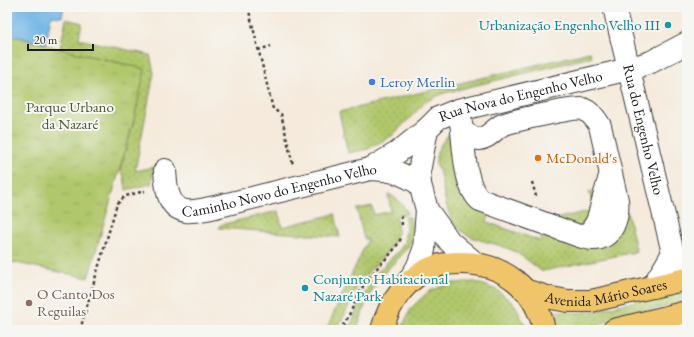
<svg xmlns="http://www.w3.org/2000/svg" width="694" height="337" viewBox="0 0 694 337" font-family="'EB Garamond',serif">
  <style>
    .grass { fill: url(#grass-dots); stroke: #667244 }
    .park { fill: url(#park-tufts); stroke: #667244 }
    .water { fill: #70b4e6; stroke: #466881 }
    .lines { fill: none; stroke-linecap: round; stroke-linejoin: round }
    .minor-casing { stroke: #3d3b39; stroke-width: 24 }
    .major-casing { stroke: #3d3b39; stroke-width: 24 }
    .path { stroke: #3d3b39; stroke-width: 2.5; stroke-dasharray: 3 3; stroke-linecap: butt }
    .minor { stroke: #fff; stroke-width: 22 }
    .major { stroke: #f0c469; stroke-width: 22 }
    .culture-dot { fill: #0f9aa8; stroke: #f6f6f2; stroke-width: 1.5 }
    .shop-dot { fill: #3f7fe0; stroke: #f6f6f2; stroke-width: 1.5 }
    .food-dot { fill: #e8710a; stroke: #f6f6f2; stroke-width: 1.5 }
    .education-dot { fill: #8d6e63; stroke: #f6f6f2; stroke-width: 1.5 }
    .labels { text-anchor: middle; stroke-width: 4; stroke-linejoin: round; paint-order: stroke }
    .culture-label { font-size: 15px; fill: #0d838f; stroke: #f6f6f2; text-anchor: end }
    .shop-label { font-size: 15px; fill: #366cbe; stroke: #f6f6f2; text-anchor: start }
    .street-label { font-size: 15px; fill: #1c1c1c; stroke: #f6f6f2 }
    .park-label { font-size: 15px; fill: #505838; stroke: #f6f6f2 }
    .food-label { font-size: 15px; fill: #c56008; stroke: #f6f6f2; text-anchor: start }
    .education-label { font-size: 15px; fill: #785e54; stroke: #f6f6f2; text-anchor: start }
  </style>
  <defs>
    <pattern id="grass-dots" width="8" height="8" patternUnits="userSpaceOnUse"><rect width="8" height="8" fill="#b1c76c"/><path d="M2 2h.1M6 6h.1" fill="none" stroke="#98aa5d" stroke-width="1.8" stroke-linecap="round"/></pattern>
    <pattern id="park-tufts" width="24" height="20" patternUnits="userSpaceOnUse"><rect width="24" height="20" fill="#b1c76c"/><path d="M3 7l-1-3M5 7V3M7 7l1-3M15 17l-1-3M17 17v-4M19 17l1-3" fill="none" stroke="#98aa5d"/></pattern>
  </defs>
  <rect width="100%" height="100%" fill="#f6f6f2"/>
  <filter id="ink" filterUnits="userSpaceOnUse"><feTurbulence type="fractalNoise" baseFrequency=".025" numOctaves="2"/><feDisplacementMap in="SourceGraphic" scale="8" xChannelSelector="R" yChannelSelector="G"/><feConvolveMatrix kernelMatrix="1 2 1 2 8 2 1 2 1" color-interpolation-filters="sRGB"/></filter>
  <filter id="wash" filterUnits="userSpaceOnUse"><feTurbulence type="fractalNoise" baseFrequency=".012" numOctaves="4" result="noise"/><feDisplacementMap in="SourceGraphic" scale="16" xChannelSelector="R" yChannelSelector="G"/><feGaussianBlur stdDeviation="0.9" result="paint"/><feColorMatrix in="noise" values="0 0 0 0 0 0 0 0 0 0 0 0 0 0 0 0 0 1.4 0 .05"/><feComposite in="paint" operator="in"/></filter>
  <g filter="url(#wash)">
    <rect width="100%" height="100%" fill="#f5eadb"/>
    <g class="grass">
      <polygon points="66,19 82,23 79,39 150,55 154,73 135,171 154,167 151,184 126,190 124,176 120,171 134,120 144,69 60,49"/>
      <polygon points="590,52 591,57 444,93 427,101 393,135 368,149 348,153 339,112"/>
      <path d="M449,134L454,156L458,160L452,166L459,196L466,189L491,210L487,222L540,241L544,231L582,245L627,211L636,250L635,252L543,271H541C531,263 522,255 511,250C491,240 464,242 452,220C445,207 443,185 439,170C431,159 440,143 449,134Z"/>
      <path d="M601,189C598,202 597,230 577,228C570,226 561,222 554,219L594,210L589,192Z"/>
      <path d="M389,194C398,199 403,205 408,213L396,217C397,225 399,231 396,238C389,256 367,269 357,287C350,300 343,330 326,330L368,239H364L357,209L372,206L374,215L391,211L388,195Z"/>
      <polygon points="278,211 282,227 335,214 340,237 219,228 220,225"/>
      <path d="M405,217H410C418,247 403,252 385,272C379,279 374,287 370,295C363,306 362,319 356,330H345L351,325L361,299L375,275L402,247L405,238L406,229Z"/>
      <polygon points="475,282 497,290 515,305 526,327 527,330 401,330 411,308 428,292 450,283"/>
      <polygon points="687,290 687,302 619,317 586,330 559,330 555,311 579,313 593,311"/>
    </g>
    <polygon class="park" points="7,34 60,49 145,69 134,120 88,278 7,261"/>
    <polygon class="water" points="7,7 64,7 62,17 51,16 46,44 7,34"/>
  </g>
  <g filter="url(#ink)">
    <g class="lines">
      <defs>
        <g id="minor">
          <path id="s1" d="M614,7L673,253L687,265"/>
          <path d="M458,110C459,117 462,124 462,131C464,150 465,187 480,200L579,236C583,237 588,239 592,239C613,240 619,216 617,200L600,126C596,119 591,112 583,109C575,107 511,121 502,125C494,129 489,138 479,139C472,139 467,134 462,131"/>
          <polyline points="370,169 397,153 427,129"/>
          <path id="s2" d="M165,170C166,186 167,208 186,211C194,212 204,209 211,208L370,169C392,170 400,172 420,184"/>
          <polyline points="583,237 591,231 597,222 610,176"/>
          <path id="s3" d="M475,263L450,242L427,210L420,184L419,172L427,129L438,118L458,110L629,69L651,62L687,43"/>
          <polyline points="406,285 417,268 424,250 427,210"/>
          <polyline points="652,287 663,270 673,253"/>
          <polyline points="687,330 687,327"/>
        </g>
        <g id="major">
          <path id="s4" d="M524,290L551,298L568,301H591L687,279"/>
          <path d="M382,330C389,302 408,275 437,266C445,263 453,263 461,263C503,263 536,288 544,330"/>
          <polyline points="614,330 687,312"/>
        </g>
      </defs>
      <use href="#minor" class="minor-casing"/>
      <use href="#major" class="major-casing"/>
      <g class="path">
        <polyline points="248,7 273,109 281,114 293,165"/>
        <polyline points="258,50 271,46"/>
        <polyline points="532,182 536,196"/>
        <polyline points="402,225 401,217 405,216"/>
        <polyline points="80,330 117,204 125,196 145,191"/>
        <path d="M339,330C351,316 355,299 365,283C376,266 394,255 402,236"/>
      </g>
      <use href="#minor" class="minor"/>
      <use href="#major" class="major"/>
    </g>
  </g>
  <g class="culture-dot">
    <circle cx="668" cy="25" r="4"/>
    <circle cx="305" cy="288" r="4"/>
  </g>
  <circle class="shop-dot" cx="372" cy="82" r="4"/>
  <circle class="food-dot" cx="538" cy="158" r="4"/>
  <circle class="education-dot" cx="29" cy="303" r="4"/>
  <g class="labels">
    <g class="culture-label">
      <text x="660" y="30">Urbanização Engenho Velho III</text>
      <text x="313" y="284" text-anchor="start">Conjunto Habitacional<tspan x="313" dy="17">Nazaré Park</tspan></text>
    </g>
    <g class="shop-label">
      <text x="380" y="87">Leroy Merlin</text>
    </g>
    <g class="street-label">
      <text dy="5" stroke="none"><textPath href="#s3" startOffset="256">Rua Nova do Engenho Velho</textPath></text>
      <text dy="5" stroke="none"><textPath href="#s1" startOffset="126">Rua do Engenho Velho</textPath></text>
      <text dy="5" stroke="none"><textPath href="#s2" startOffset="146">Caminho Novo do Engenho Velho</textPath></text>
      <text dy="5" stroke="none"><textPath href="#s4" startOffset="84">Avenida Mário Soares</textPath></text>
    </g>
    <g class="park-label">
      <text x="70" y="112">Parque Urbano<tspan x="70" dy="17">da Nazaré</tspan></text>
    </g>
    <g class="food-label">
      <text x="546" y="163">McDonald's</text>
    </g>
    <g class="education-label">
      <text x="37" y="299">O Canto Dos<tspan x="37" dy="17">Reguilas</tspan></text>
    </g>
  </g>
  <rect width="694" height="337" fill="none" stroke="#f6f6f2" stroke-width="24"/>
  <path d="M28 44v6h65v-6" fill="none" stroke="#1c1c1c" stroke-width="2"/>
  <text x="34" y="44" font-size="12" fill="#1c1c1c" stroke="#f6f6f2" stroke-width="3" paint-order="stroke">20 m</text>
</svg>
